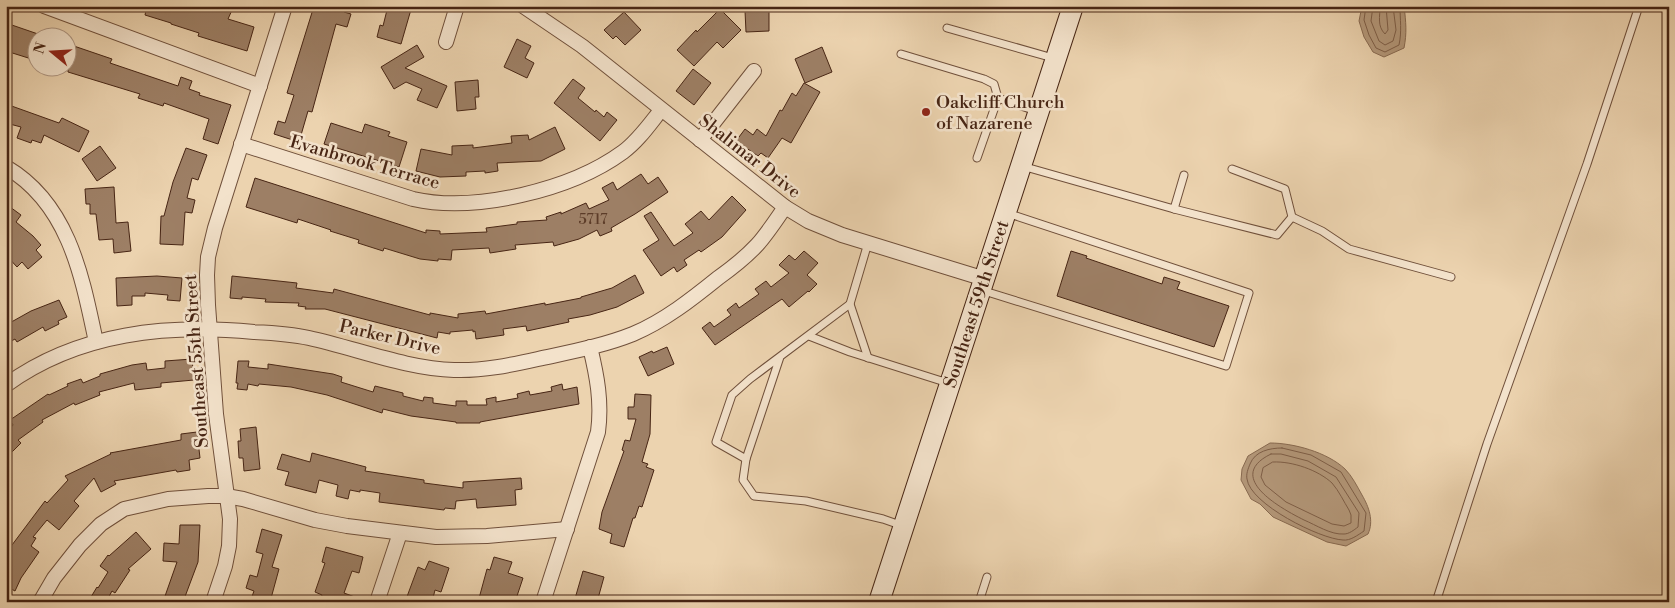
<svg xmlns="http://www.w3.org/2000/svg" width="1675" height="608" viewBox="0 0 1675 608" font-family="'Libre Bodoni',serif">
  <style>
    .water { fill: #b4987a; stroke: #886a51 }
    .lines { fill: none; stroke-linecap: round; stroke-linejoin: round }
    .shore { stroke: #7e5e47; stroke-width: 1 }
    .building { fill: #9d7f65; stroke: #472514 }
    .lane-casing { stroke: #70503b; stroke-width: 9 }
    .street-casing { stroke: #70503b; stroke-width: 16 }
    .secondary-casing { stroke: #472514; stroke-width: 22 }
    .lane { stroke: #f3e2cb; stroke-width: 7 }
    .street { stroke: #f3e2cb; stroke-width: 14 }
    .secondary { stroke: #f3e2cb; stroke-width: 20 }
    .poi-dot { fill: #8f2418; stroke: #f3e2cb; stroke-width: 2 }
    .labels { text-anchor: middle; stroke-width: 5; stroke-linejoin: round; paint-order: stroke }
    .number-label { font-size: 15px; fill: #5c3c28 }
    .poi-label { font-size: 18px; fill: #472514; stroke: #f3e2cb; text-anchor: start }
    .street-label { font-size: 18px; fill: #472514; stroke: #f3e2cb }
  </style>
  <rect width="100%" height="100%" fill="#ecd3af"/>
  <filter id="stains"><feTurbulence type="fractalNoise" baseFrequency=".004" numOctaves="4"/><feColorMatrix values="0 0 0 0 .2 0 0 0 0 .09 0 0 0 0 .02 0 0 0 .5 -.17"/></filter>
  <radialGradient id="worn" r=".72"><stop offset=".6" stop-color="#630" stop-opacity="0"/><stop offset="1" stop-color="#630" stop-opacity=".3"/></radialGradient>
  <g class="water">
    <path d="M1362,6H1404C1406,22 1407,33 1404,48L1384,57L1373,52L1364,37L1359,21Z"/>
    <path d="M1270,443C1293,443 1327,452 1345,469C1352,476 1357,486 1362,495C1369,507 1374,521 1368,534L1346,546L1327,542L1273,517L1260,504L1251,499L1241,480L1242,469L1248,456Z"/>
  </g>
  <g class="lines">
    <g class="shore">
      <path d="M1366,6L1364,20L1369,35L1376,48L1385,52L1399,45C1402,31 1400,20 1400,6"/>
      <polyline points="1373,6 1371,21 1379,41 1385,45 1393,41 1396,30 1393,6"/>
      <path d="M1380,6C1380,17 1377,26 1385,34L1388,30L1386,6"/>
      <path d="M1282,448L1311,455L1341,472L1366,513L1364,531C1358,535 1350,541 1343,540C1320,539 1250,504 1247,479C1246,474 1248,469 1250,464C1255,451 1270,448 1282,448Z"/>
      <path d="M1271,454H1281L1308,461L1336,477L1359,513L1358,527C1354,530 1349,534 1344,534C1331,535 1316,525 1304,520C1282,509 1223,477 1271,454Z"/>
      <path d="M1273,462C1292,461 1318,470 1332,483C1339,491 1344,502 1349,510L1351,515V523L1344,526L1332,524L1286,502L1265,485L1261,477L1263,468Z"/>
    </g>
  </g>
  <g class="building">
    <polygon points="147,6 221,6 232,10 228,19 254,27 247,51 198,36 199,33 171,24 171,23 145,15"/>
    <polygon points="314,6 345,6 344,12 351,14 347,27 336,24 312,112 308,111 299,142 274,134 278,121 285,123 294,95 287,93"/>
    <polygon points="388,6 412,6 401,44 377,37 380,25 383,26"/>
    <polygon points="720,9 741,30 723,48 717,42 694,66 677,50 696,30 697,32"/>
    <polygon points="745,11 769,11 769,31 746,32"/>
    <polygon points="624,12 641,30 625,45 616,36 613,39 604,30"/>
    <polygon points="6,23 38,34 38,61 6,51"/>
    <polygon points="517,39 531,46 525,58 534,63 527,78 504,67"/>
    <polygon points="68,44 112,59 110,63 178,86 181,77 192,81 189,89 200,93 199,95 231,105 218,144 203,139 209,119 164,103 163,106 138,98 140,94 68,72"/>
    <polygon points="417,45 424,57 405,68 447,86 437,108 417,100 422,89 406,82 394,89 381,67"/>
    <polygon points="822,47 832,72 805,83 795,59"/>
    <polygon points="693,69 711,83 694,105 676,91"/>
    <polygon points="573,79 585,88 578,98 595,112 596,110 604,117 607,112 617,120 600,141 554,103"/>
    <polygon points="478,80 479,97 475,97 476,109 457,111 455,82"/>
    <polygon points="804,83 820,92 791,143 782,138 768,158 761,153 758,156 736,141 745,129 753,135 757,129 766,136 780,110 782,111 792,93 796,96"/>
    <polygon points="6,104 59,123 62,118 89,131 79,152 44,135 41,143 32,140 31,143 17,138 21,127 6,123"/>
    <polygon points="331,123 362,133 365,124 390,132 388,136 407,142 399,167 324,144"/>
    <polygon points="555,127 565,149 541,161 497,163 498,171 485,173 485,171 466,172 466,176 440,177 416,171 421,149 452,155 452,146 473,145 473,148 512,143 511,136 528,135 529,140"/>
    <polygon points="100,146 116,168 97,181 82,159"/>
    <polygon points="186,148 207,155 198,180 192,178 187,198 195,200 192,213 185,212 183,245 160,244 161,216 164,216 173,182"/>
    <polygon points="641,174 648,184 658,177 668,192 635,214 611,228 612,231 600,236 597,230 579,239 554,246 553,242 515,245 516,249 490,253 489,248 452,250 451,260 438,259 438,261 420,259 384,248 383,251 358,243 359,240 330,231 331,230 298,219 297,223 246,207 255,178 426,233 426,230 440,231 440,234 487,232 486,228 517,224 517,222 547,220 546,217 561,212 561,214 586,203 589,209 609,200 602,188 613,182 617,190"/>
    <polygon points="114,187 116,223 128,222 131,251 114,253 113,239 99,240 96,214 90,214 90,204 86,204 85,189"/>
    <polygon points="732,196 746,210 722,237 701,252 699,250 684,260 687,265 677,272 674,267 661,276 643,250 659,240 644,216 651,212 674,246 693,233 685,224 701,211 709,220"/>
    <polygon points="6,204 21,215 16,222 33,236 41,245 36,250 42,257 28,269 22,262 17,267 6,255"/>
    <polygon points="804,251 818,263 807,275 817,284 809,292 808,291 789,307 782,299 715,345 702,328 710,322 714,327 731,315 727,310 736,303 739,308 759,294 755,289 766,281 771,287 789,273 779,265 789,255 795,260"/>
    <polygon points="1071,251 1087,256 1086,258 1162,284 1164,277 1180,282 1177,289 1229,306 1214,347 1057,296"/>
    <polygon points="635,275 644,293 617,307 590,315 568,319 569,322 527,331 526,326 503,329 504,335 476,339 475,331 473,332 473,330 450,332 450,334 438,332 437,338 325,309 305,309 306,307 298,306 299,303 265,302 266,299 242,297 242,299 230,298 232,276 297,283 296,288 333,293 334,289 430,315 430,313 458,318 458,314 485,311 486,314 545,303 545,305 581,298 581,297 612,288"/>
    <polygon points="157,276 182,278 180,301 167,300 168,295 145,293 145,296 132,296 132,305 117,306 116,278"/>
    <polygon points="59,300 67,317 58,321 59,324 45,331 43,327 17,342 15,339 6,344 6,325 31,311"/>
    <polygon points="667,347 674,364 648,376 639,357 652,351 653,353"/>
    <polygon points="192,359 194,380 161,383 161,387 135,390 134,383 99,392 100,395 75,405 74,403 42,420 43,422 18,440 21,443 6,458 6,430 8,431 13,425 10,420 48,394 49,395 68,386 67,384 81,379 83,383 100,376 100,374 132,365 146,363 147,370 165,368 165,361"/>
    <polygon points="238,361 249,361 248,367 268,369 268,364 333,374 342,377 341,382 373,392 375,386 403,393 403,396 423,401 424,397 433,398 433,403 456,406 456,401 467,401 467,405 487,405 486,399 496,397 496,402 518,398 517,394 529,391 530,395 552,391 551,387 562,384 563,390 577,387 579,404 480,422 480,423 456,423 456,422 411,416 383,409 382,413 327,395 291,387 259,384 258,386 248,384 247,390 237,389 238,383 236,383"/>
    <polygon points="635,394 651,395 650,434 642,462 648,464 646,467 654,470 642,507 639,506 635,518 633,518 624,547 610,543 612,534 599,529 602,512 624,451 622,450 625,440 630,441 636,419 628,419 628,407 634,407"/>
    <polygon points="256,427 260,469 244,471 243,458 239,458 238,441 241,441 240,429"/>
    <polygon points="197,432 200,458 189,460 190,470 177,472 176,470 114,481 116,484 101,492 94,478 74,501 79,506 59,530 47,520 33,537 36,538 31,546 39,552 21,578 15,591 6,586 6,553 45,501 47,503 68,480 65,476 111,454 110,453 181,440 181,434"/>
    <polygon points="312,453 366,467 365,471 424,480 424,483 463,488 463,482 521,478 522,489 515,490 516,505 477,508 476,499 456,501 455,509 445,508 444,510 379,502 380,493 360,490 360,492 350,490 348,499 336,496 338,485 319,480 316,493 285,485 289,472 277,469 282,454 310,462"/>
    <polygon points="180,525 200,525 198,562 183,602 172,602 164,599 177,562 163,561 164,543 179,544"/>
    <polygon points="262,529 282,535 272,567 279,569 270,602 250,602 254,591 246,588 250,575 257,577 263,554 256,552"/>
    <polygon points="136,532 151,549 128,569 130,570 115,593 112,591 106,602 88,602 97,587 98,588 108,572 100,566 108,555 109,556"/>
    <polygon points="326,547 363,557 359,573 352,571 344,593 363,600 363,602 320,602 322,595 315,592 325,563 322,562"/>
    <polygon points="494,557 512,562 508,573 523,578 515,602 478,602 487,569 490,570"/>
    <polygon points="429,561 449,568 441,592 435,590 432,602 405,602 418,567 425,570"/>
    <polygon points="583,571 604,577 597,602 574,602"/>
  </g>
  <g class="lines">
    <defs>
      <g id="lane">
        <polyline points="947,28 1053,58"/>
        <polyline points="901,54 984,79 994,84 998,98 1036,111"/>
        <polyline points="977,158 998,98"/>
        <polyline points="1022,166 1174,209 1184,175"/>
        <polyline points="1232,169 1285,189 1292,217"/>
        <polyline points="1174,209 1277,235 1292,217 1322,231 1349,249 1451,277"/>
        <polyline points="981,290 1226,366 1249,293 1007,213"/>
        <polyline points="850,304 868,358"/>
        <polyline points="809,336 850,352 948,383"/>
        <polyline points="780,357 746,459 716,442 732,395 750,379 850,304 868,243"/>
        <polyline points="746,459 743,480 754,496 806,501 883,519 903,526"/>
        <polyline points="979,602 987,577"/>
        <polyline points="1436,602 1487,444 1587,164 1639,6"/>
      </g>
      <g id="street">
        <polyline points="44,6 260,86"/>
        <polyline points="523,6 582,46 785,207 808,221 842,235 985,279"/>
        <polyline points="446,42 457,6"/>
        <polyline points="700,140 754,71"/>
        <path d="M241,144L413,199C475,213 571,190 623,152C638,141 649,125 661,110"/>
        <path d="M6,167C69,204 82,276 96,342"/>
        <path d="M6,385C79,332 168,324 254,332C273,333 291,334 309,338C355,348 408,369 454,370C483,371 511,365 538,359C570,352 603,346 633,334C664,321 692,299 718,278C732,268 745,258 757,245C767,234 776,220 785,207"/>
        <polyline points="40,602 54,578 80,545 101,524 124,509 168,499 208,496 226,496 243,499 315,520 347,526 436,537 487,536 567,529"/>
        <polyline points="213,602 225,566 229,546 230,519 216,414 208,305 207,275 208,257 215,228 285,6"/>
        <polyline points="377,602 400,533"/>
        <path d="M543,602L598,432C602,402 597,376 590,347"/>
      </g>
      <polyline id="secondary" points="879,602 1073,6"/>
    </defs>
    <use href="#lane" class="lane-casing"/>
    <use href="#street" class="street-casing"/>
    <use href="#secondary" class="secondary-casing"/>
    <use href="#lane" class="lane"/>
    <use href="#street" class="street"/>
    <use href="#secondary" class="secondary"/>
  </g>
  <circle class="poi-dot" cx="926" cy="112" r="5"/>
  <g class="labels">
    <g class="number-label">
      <text x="593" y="224">5717</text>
    </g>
    <g class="poi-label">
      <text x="936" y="108">Oakcliff Church<tspan x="936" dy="21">of Nazarene</tspan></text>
    </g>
    <g class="street-label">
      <text transform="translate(750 156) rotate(38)" y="6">Shalimar Drive</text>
      <text transform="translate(365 162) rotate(16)" y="6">Evanbrook Terrace</text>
      <text transform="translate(976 304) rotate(-72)" y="6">Southeast 59th Street</text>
      <text transform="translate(390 337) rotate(13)" y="6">Parker Drive</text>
      <text transform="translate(196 361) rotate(-94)" y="6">Southeast 55th Street</text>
    </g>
  </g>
  <rect width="1675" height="608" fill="none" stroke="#ecd3af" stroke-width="25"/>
  <rect x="8" y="8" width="1660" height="593" fill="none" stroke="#472514" stroke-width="2.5"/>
  <rect x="12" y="12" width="1650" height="583" fill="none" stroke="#472514"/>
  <g transform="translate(52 52) rotate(288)"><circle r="24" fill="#f3e2cb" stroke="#ae9682"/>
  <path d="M0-4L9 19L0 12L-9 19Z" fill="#8f2418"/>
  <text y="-8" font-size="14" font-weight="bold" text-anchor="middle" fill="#472514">N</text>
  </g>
  <rect width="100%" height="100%" filter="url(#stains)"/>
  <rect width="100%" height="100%" fill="url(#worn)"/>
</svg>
